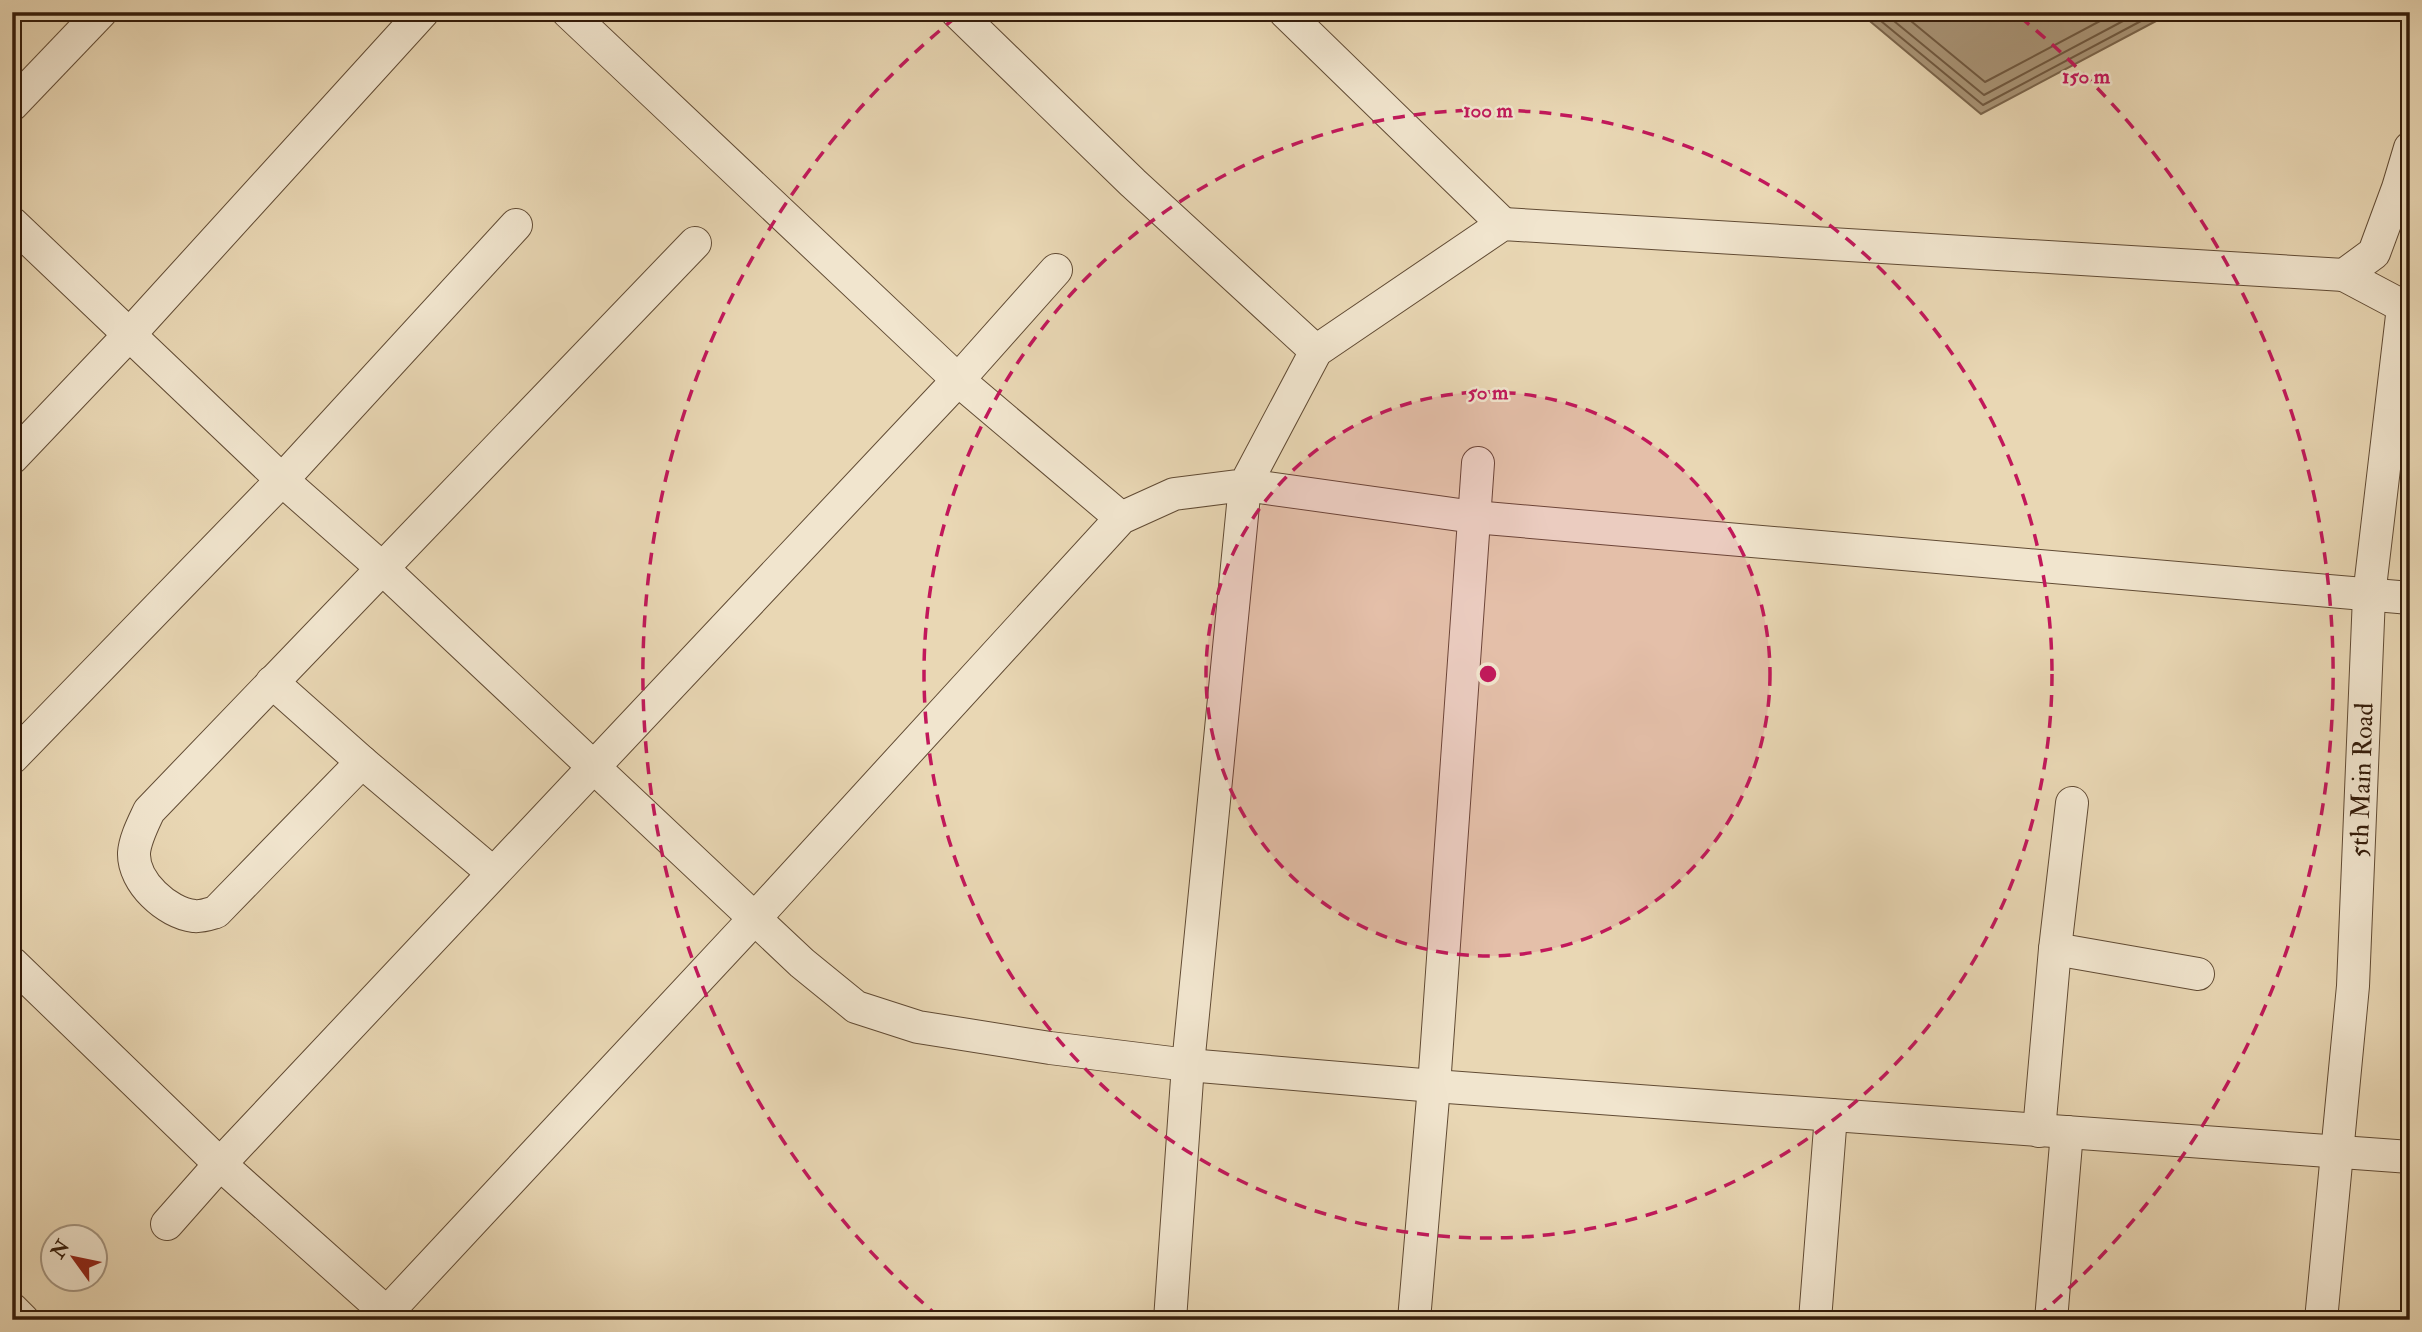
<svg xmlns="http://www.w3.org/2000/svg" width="2422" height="1332" viewBox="0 0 2422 1332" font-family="'IM FELL Double Pica',serif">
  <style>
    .water { fill: #ab977a; stroke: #7b664d; stroke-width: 2 }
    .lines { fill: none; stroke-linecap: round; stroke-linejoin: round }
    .shore { stroke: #705a42; stroke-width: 2 }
    .minor-casing { stroke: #614b34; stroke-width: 34 }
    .minor { stroke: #f1e5ce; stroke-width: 32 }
    .ring { fill: none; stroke: #c2185b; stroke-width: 3.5; stroke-dasharray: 12 9 }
    .labels { text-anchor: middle; stroke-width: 5; stroke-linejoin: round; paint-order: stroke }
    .street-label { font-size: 26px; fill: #341c0a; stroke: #f1e5ce }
    .centre { fill: #c2185b; stroke: #f1e5ce; stroke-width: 3.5 }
    .ring-label { font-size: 21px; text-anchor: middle; font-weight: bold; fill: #c2185b; stroke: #f1e5ce; stroke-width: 5; stroke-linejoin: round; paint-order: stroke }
  </style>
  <rect width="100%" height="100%" fill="#e9d7b4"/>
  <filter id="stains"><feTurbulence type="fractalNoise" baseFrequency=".00286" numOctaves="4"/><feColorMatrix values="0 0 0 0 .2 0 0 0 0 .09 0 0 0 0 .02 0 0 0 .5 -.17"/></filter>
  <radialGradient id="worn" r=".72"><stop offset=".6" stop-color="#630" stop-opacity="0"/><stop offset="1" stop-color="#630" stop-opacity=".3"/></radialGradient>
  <polygon class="water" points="1859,12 2173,12 1981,114"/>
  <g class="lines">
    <g class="shore">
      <polyline points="1870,12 1983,105 2158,12"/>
      <polyline points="1883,12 1984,95 2140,12"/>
      <polyline points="1900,12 1985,82 2117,12"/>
    </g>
    <defs>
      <g id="minor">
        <polyline points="568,12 958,380 1121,518"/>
        <polyline points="957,12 1133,183 1316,351"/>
        <polyline points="1285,12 1503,224"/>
        <polyline points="12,105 101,12"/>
        <polyline points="12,223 282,480 382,568 802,963 856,1007 918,1027 1050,1048 1188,1065 1434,1086 2410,1157"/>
        <polyline points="2344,275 2410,310"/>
        <polyline points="12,458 130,334 423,12"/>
        <polyline points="272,682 362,762"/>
        <polyline points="12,758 282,480 516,225"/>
        <path d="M493,873L362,762L216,912C209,914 201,917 194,916C167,913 133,882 134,853C135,839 143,824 149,811L695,243"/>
        <polyline points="2055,949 2198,974"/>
        <polyline points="12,963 220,1164 387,1313"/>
        <polyline points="2039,1131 2055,949 2072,803"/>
        <polyline points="167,1224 220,1164 958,380 1056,270"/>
        <polyline points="12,1309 23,1320"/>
        <polyline points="380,1320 755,918 1121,518 1174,494 1245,485 1316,351 1503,224 2344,275 2374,253 2398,188 2410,148"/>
        <polyline points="1170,1320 1188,1065 1245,485 1474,517 2410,598"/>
        <polyline points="1414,1320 1434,1086 1478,463"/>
        <polyline points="1815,1320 1831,1115"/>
        <polyline points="2051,1320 2067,1132"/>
        <polyline points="2321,1320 2353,986 2369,596 2403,307"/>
      </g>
    </defs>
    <use href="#minor" class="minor-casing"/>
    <use href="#minor" class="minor"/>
  </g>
  <circle cx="1488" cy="674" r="282" fill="#c2185b" fill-opacity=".12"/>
  <g class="ring">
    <circle cx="1488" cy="674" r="282"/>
    <circle cx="1488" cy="674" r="564"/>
    <path d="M939 1317A846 846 0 0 1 956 17M2020 17A846 846 0 0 1 2037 1317"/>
  </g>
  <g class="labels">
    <g class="street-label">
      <text transform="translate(2361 780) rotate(-88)" y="9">5th Main Road</text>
    </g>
  </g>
  <circle cx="1488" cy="674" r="10" class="centre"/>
  <g class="ring-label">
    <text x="2086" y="83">150 m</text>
    <text x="1488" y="117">100 m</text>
    <text x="1488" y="399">50 m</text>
  </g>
  <rect width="2422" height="1332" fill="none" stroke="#e9d7b4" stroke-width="42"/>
  <rect x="14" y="14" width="2394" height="1304" fill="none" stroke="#341c0a" stroke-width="3.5"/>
  <rect x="21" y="21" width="2380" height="1290" fill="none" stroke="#341c0a" stroke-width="2"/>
  <g transform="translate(74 1258) rotate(303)"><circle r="33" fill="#f1e5ce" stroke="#a59580" stroke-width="2"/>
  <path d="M0-5L12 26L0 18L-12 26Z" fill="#8f2418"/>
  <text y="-10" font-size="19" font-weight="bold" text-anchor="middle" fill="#341c0a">N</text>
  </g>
  <rect width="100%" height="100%" filter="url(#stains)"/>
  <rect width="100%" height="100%" fill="url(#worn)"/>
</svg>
